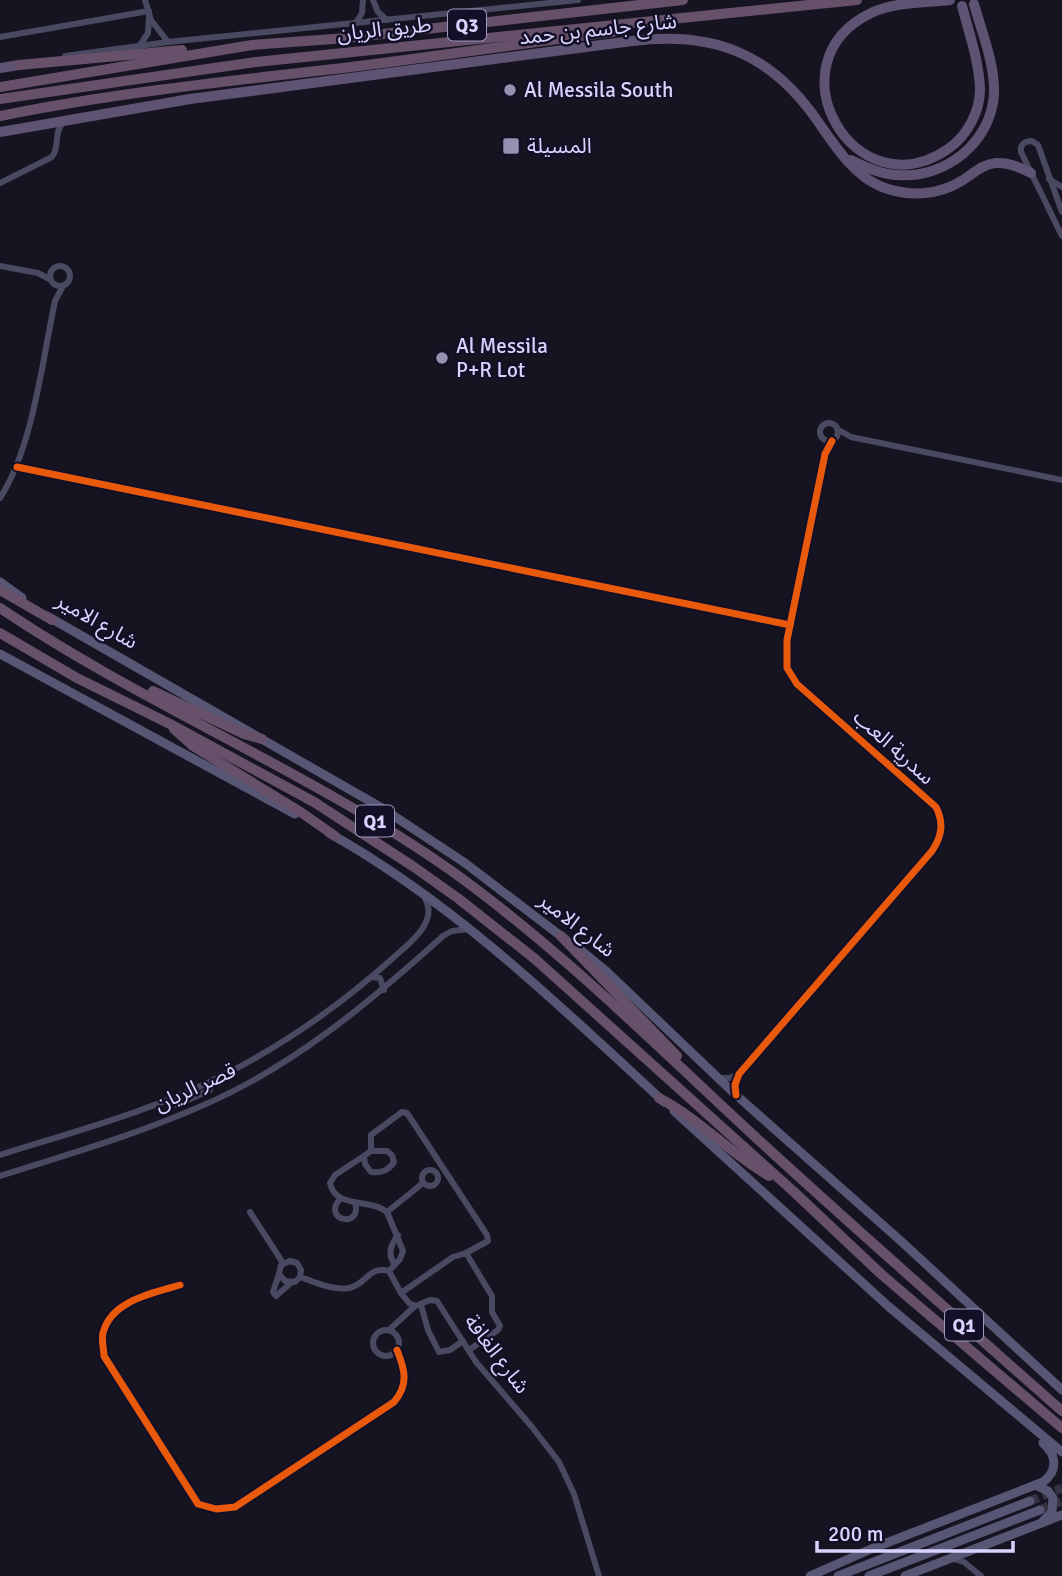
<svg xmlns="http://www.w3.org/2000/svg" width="1062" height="1576" viewBox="0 0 1062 1576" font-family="Signika,'Noto Sans Arabic',sans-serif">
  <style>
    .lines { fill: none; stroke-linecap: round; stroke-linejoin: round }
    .secondary-tunnel { stroke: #333142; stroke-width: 9; stroke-dasharray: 9 4.5; stroke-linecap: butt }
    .street { stroke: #4a4962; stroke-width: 6 }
    .secondary { stroke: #575674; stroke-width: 9 }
    .primary { stroke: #5e5373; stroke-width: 10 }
    .highway { stroke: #67516a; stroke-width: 10 }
    .cycleway-casing { stroke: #130f26; stroke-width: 11 }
    .cycleway { stroke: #e8590c; stroke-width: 7 }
    .poi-dot { fill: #9591b1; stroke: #130f26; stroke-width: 2.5 }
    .labels { text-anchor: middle; stroke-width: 5; stroke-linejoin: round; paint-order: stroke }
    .shield { fill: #130f26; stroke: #9e99be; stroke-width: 2 }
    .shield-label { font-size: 19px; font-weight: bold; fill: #d9d4ff }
    .street-label { font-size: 21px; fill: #d9d4ff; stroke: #130f26 }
    .poi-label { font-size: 21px; fill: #d9d4ff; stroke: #130f26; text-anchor: start }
  </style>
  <rect width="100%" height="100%" fill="#161421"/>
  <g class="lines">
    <g class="secondary-tunnel">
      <polyline points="1030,1501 1062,1488"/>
      <polyline points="1040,1510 1062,1501"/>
    </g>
    <g class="street">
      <polyline points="145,0 151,20 168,42"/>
      <polyline points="373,0 378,12 387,20"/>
      <polyline points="355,24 362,13 363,0"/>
      <polyline points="0,37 149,11"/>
      <polyline points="140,45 148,33 149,17"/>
      <polyline points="65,56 168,42 578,0"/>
      <polyline points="1049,179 1062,187"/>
      <path d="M0,183L52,157C61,145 52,132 65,121"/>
      <path d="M1062,212L1038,145L1032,141C1024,141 1020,145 1021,152L1062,236"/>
      <circle cx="60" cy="276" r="10"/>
      <polyline points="0,266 38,273 51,280"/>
      <circle cx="829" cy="432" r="9"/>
      <polyline points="837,429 851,437 1062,480"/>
      <polyline points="17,467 790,625"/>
      <path d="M0,498C33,447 42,362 55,301L63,286"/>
      <polyline points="372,977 380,978 384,990"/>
      <polyline points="719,1078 729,1078 739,1074"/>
      <path d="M736,1095L735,1085L739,1074L932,851C942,836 944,823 936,807L797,684L787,668V640L825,454L832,441"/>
      <polyline points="177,1105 210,1090 215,1079"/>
      <path d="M371,1151H387L392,1155L394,1162C388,1171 381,1173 371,1172L365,1164L364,1156L371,1151V1135L402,1112L407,1113L487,1235L488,1241L466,1253"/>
      <path d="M0,1155C76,1131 155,1110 226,1074C286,1043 343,1003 393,958C408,944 439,923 425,898"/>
      <path d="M364,1156L335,1175L330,1183C335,1209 370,1198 387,1212L403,1251L400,1259L389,1271"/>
      <circle cx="430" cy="1178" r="8"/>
      <path d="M0,1176C69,1154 139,1134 206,1104C295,1065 371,1001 443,936L452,931L469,929"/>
      <path d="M340,1199C321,1220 363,1230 355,1202"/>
      <polyline points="250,1212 283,1263"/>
      <polyline points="387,1212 423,1183"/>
      <path d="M395,1264C387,1255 391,1244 398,1235"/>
      <polyline points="279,1274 273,1292 276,1296 292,1282"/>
      <path d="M300,1277L301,1270L297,1263L290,1261L281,1265L279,1274L285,1281L295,1282L300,1277C314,1282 334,1291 349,1288C366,1285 369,1265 389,1271L401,1293L409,1303L415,1306L430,1300L437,1301L476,1362L532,1427L559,1462L574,1494L599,1576"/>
      <path d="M180,1285C152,1293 111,1301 103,1333C101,1340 104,1349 104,1356L198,1504L216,1509L235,1507L394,1402C409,1384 405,1370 397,1350"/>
      <polyline points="401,1293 453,1257 466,1253 492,1296 492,1312 500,1326 498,1330 469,1350"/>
      <polyline points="421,1305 428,1330 439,1352 450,1350 463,1341"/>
      <polyline points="389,1330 415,1306"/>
      <circle cx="386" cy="1343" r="13"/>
      <polyline points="954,1559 964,1562 981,1576"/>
    </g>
    <g class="secondary">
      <polyline points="0,582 22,598"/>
      <polyline points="47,616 382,808 465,863 566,940"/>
      <polyline points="0,654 295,814"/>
      <path d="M329,833C454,903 559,1005 664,1102"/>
      <polyline points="578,948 606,971 736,1095 902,1242 1062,1390"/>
      <polyline points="674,1111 888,1306 1062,1452"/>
      <polyline points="1035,1485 1048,1491 1053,1498 1052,1512 1043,1521"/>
      <path d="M810,1576L871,1549L1043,1482C1058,1471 1057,1455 1043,1443"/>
      <polyline points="838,1576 1030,1501"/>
      <polyline points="869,1576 1040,1510"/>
      <polyline points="905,1576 1062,1515"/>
    </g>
    <g class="primary">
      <path d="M950,0C925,3 894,2 871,13C768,63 855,213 948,149C967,136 980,112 980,89C979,61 969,33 962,6"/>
      <polyline points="0,68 19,65"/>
      <path d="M0,132L190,99L632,41C714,31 771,53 819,123C835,146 854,176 882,187C909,197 938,196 963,180C974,173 983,164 996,163C1009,162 1020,168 1031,173"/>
      <path d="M851,160C865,167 880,174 897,175C945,179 991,143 994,94C995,64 982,33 974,4"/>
    </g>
    <g class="highway">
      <polyline points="19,65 182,50"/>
      <polyline points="0,87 252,45 347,38 683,0"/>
      <polyline points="0,99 256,62 857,0"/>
      <path d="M0,116C113,93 229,81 343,68C433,57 523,43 613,32"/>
      <polyline points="0,590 52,620"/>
      <path d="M0,608C145,706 310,771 453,872C560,949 655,1044 751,1133C853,1227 958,1319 1062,1411"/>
      <polyline points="0,633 77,678 170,724 314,802 414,867 459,899 535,959 793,1191 881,1274 1062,1428"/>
      <polyline points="153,691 244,734 262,739"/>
      <polyline points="174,729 193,746 302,813 335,836"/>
      <polyline points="561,936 677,1056"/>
      <path d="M659,1098C699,1119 730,1153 769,1176"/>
    </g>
    <defs>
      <g id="cycleway">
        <polyline points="17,467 790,625"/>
        <path d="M736,1095L735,1085L739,1074L932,851C942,836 944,823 936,807L797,684L787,668V640L825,454L832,441"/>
        <path d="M180,1285C152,1293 111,1301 103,1333C101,1340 104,1349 104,1356L198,1504L216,1509L235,1507L394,1402C409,1384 405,1370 397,1350"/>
      </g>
    </defs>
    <use href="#cycleway" class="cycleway-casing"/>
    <use href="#cycleway" class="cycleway"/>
  </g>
  <g class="poi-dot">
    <circle cx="510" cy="90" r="7"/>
    <rect x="502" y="137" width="18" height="18" rx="3.5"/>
    <circle cx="442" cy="358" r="7"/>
  </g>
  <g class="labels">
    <g class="shield">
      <rect x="448" y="9.5" width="38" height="31" rx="5"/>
      <rect x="356" y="805.5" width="38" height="31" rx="5"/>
      <rect x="945" y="1309.5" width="38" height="31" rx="5"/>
    </g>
    <g class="shield-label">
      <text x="467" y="32">Q3</text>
      <text x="375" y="828">Q1</text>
      <text x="964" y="1332">Q1</text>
    </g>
    <g class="street-label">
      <text transform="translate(384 29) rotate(-6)" y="7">طريق الريان</text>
      <text transform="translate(598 29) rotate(-6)" y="7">شارع جاسم بن حمد</text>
      <text transform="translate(97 621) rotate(30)" y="7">شارع الامير</text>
      <text transform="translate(894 747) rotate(42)" y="7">سدرية العب</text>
      <text transform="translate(577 925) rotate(38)" y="7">شارع الامير</text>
      <text transform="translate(195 1087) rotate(-25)" y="7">قصر الريان</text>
      <text transform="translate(497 1354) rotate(53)" y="7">شارع الغافة</text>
    </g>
    <g class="poi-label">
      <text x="524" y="97">Al Messila South</text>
      <text x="527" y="153">المسيلة</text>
      <text x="456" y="353">Al Messila<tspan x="456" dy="24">P+R Lot</tspan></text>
    </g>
  </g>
  <path d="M817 1541v10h196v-10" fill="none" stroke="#d9d4ff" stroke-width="3.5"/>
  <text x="828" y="1541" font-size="21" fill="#d9d4ff" stroke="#130f26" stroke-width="5" paint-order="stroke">200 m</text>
</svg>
